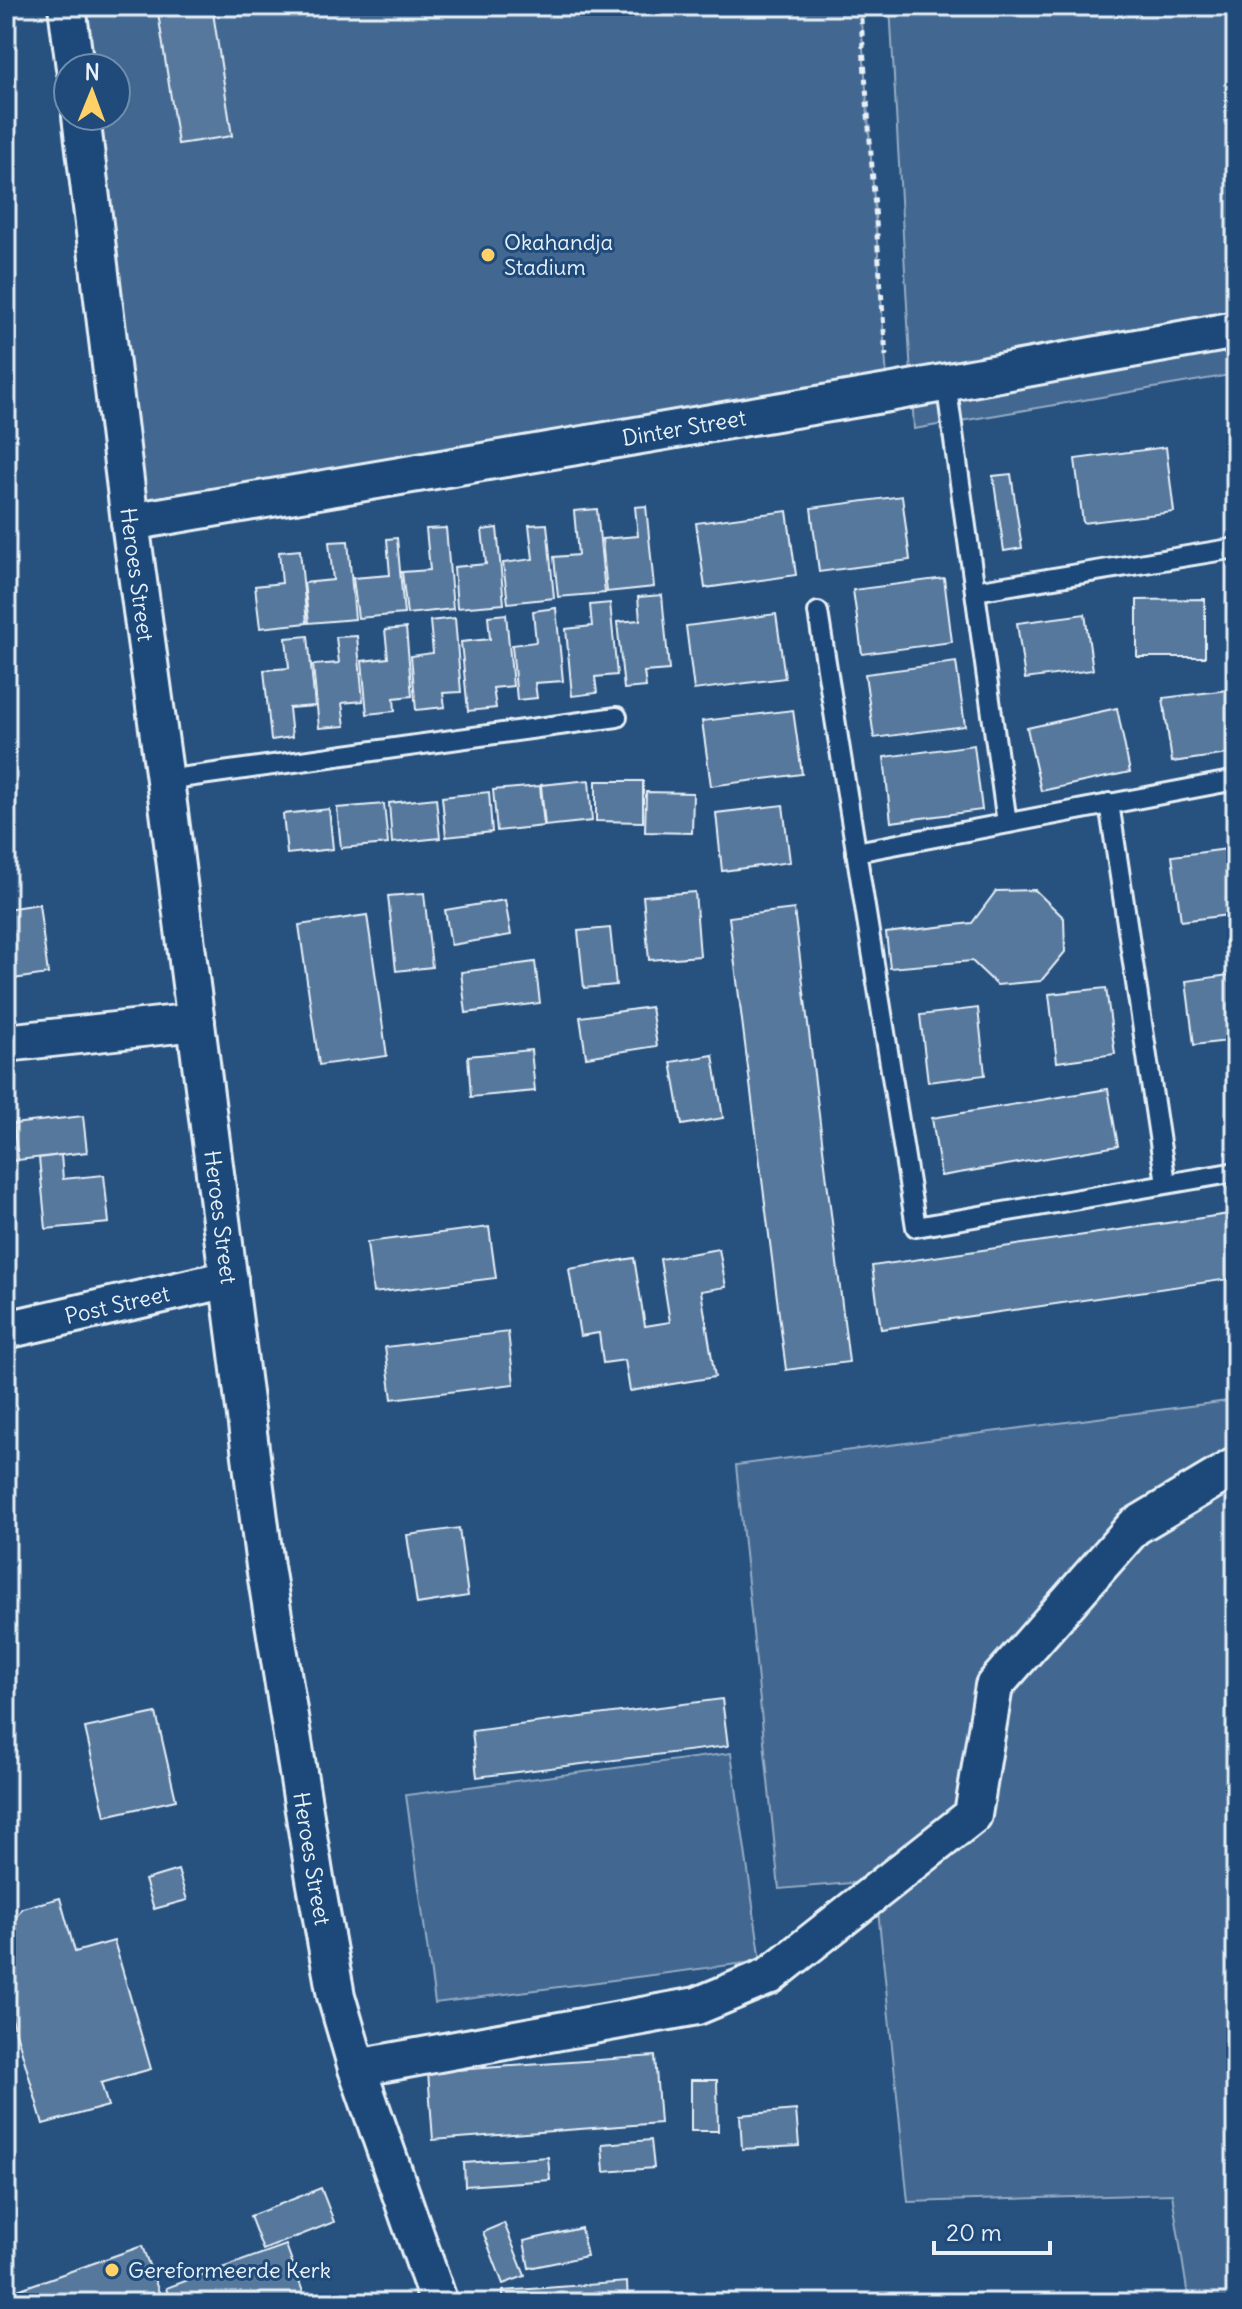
<svg xmlns="http://www.w3.org/2000/svg" width="1242" height="2309" viewBox="0 0 1242 2309" font-family="Delius,sans-serif">
  <style>
    .green { fill: #436891; stroke: #96acc4; stroke-width: 2 }
    .building { fill: #57789d; stroke: #e8f1f8; stroke-width: 2 }
    .lines { fill: none; stroke-linecap: round; stroke-linejoin: round }
    .service-casing { stroke: #e8f1f8; stroke-width: 24 }
    .minor-casing { stroke: #e8f1f8; stroke-width: 42 }
    .path { stroke: #e8f1f8; stroke-width: 5; stroke-dasharray: 6 6; stroke-linecap: butt }
    .service { stroke: #1f4a7a; stroke-width: 18 }
    .minor { stroke: #1f4a7a; stroke-width: 36 }
    .poi-dot { fill: #ffd166; stroke: #1f4a7a; stroke-width: 3 }
    .labels { text-anchor: middle; stroke-width: 6; stroke-linejoin: round; paint-order: stroke }
    .poi-label { font-size: 22px; fill: #e8f1f8; stroke: #1f4a7a; text-anchor: start }
    .street-label { font-size: 22px; fill: #e8f1f8; stroke: #1f4a7a }
  </style>
  <rect width="100%" height="100%" fill="#27517f"/>
  <filter id="ink" filterUnits="userSpaceOnUse"><feTurbulence type="fractalNoise" baseFrequency=".0125" numOctaves="2"/><feDisplacementMap in="SourceGraphic" scale="16" xChannelSelector="R" yChannelSelector="G"/><feConvolveMatrix kernelMatrix="1 2 1 2 8 2 1 2 1" color-interpolation-filters="sRGB"/></filter>
  <g filter="url(#ink)">
    <g class="green">
      <polygon points="67,6 860,6 888,393 130,522 81,116 116,116 116,68 75,68"/>
      <polygon points="890,6 1236,6 1236,374 914,429"/>
      <polygon points="1236,1400 1236,2303 1189,2303 1172,2194 908,2202 875,1881 779,1889 736,1465"/>
      <polygon points="731,1753 761,1961 435,2003 406,1795"/>
    </g>
    <g class="building">
      <polygon points="157,6 212,6 232,136 178,144"/>
      <polygon points="1166,447 1174,512 1083,523 1075,459"/>
      <polygon points="1011,474 1022,548 1004,551 993,476"/>
      <polygon points="902,496 910,560 819,572 811,508"/>
      <polygon points="646,506 654,587 607,592 602,539 638,536 635,507"/>
      <polygon points="597,509 605,593 558,597 554,557 578,555 574,511"/>
      <polygon points="787,511 796,575 705,588 696,523"/>
      <polygon points="547,524 554,598 508,603 503,563 533,559 529,525"/>
      <polygon points="446,528 453,609 407,614 402,572 430,570 426,529"/>
      <polygon points="497,528 504,604 457,608 454,567 486,564 482,530"/>
      <polygon points="397,538 404,614 358,618 353,578 390,575 387,539"/>
      <polygon points="348,541 355,619 309,623 304,583 333,580 329,542"/>
      <polygon points="300,550 307,623 260,628 255,586 282,583 279,552"/>
      <polygon points="944,578 952,642 862,654 853,590"/>
      <polygon points="662,595 669,670 644,672 646,687 624,689 617,622 640,620 638,597"/>
      <polygon points="1205,599 1205,657 1137,657 1137,600"/>
      <polygon points="610,603 617,675 595,677 597,693 572,696 566,629 592,626 590,605"/>
      <polygon points="556,608 563,681 535,683 537,698 517,700 512,645 536,642 533,611"/>
      <polygon points="506,614 513,686 493,688 496,708 468,711 461,642 490,639 488,616"/>
      <polygon points="776,614 785,678 694,690 686,626"/>
      <polygon points="1085,614 1093,670 1025,679 1017,623"/>
      <polygon points="455,618 461,692 443,693 445,707 416,710 411,656 433,653 430,621"/>
      <polygon points="406,628 412,696 394,698 395,711 367,714 362,661 388,658 385,630"/>
      <polygon points="308,636 315,706 289,708 292,737 271,740 264,670 289,668 286,638"/>
      <polygon points="357,636 363,701 342,703 345,726 319,728 313,665 339,663 336,637"/>
      <polygon points="956,662 965,726 874,738 865,674"/>
      <polygon points="1236,689 1236,753 1172,762 1163,698"/>
      <polygon points="1117,708 1130,772 1041,791 1027,728"/>
      <polygon points="793,710 802,774 711,786 702,721"/>
      <polygon points="974,745 982,810 891,822 884,757"/>
      <polygon points="589,780 592,821 545,826 541,785"/>
      <polygon points="596,781 643,781 643,822 596,821"/>
      <polygon points="540,786 544,826 497,831 493,790"/>
      <polygon points="489,792 492,832 446,837 442,797"/>
      <polygon points="646,792 693,793 692,833 645,832"/>
      <polygon points="436,798 440,838 392,843 389,803"/>
      <polygon points="384,804 388,844 341,848 337,808"/>
      <polygon points="783,805 790,862 722,871 716,813"/>
      <polygon points="329,809 333,849 287,854 283,814"/>
      <polygon points="1236,848 1236,914 1181,921 1172,856"/>
      <polygon points="1035,890 1064,918 1065,952 1041,981 997,985 972,961 890,968 886,933 972,923 996,891"/>
      <polygon points="695,892 700,956 649,960 643,896"/>
      <polygon points="424,893 432,967 396,971 388,896"/>
      <polygon points="505,900 511,935 451,945 445,910"/>
      <polygon points="39,904 48,974 6,980 6,909"/>
      <polygon points="794,909 849,1362 786,1370 729,917"/>
      <polygon points="367,915 387,1056 319,1065 299,925"/>
      <polygon points="610,928 616,985 584,988 578,931"/>
      <polygon points="535,962 540,1003 466,1013 461,972"/>
      <polygon points="1236,974 1236,1040 1194,1045 1186,981"/>
      <polygon points="1106,988 1115,1054 1057,1062 1049,994"/>
      <polygon points="651,1007 657,1046 586,1057 580,1017"/>
      <polygon points="978,1008 985,1075 928,1082 920,1015"/>
      <polygon points="531,1050 535,1091 471,1097 468,1056"/>
      <polygon points="713,1055 723,1118 682,1125 671,1062"/>
      <polygon points="1108,1089 1118,1146 941,1176 932,1118"/>
      <polygon points="83,1116 87,1152 18,1160 13,1124"/>
      <polygon points="13,1124 18,1160 6,1162 6,1125"/>
      <polygon points="61,1155 63,1179 104,1175 109,1223 46,1229 39,1158"/>
      <polygon points="1236,1213 1236,1278 881,1329 872,1266"/>
      <polygon points="489,1227 496,1278 373,1293 367,1242"/>
      <polygon points="719,1249 726,1287 701,1291 715,1377 630,1391 625,1360 603,1363 599,1333 580,1336 569,1269 634,1258 645,1326 670,1322 660,1259"/>
      <polygon points="508,1332 514,1384 392,1399 385,1347"/>
      <polygon points="459,1528 468,1596 417,1604 407,1535"/>
      <polygon points="722,1699 728,1746 477,1777 472,1731"/>
      <polygon points="156,1713 176,1800 105,1816 85,1728"/>
      <polygon points="178,1870 187,1900 154,1909 145,1880"/>
      <polygon points="60,1898 75,1952 114,1941 151,2069 101,2083 108,2106 43,2124 6,1998 6,1932 22,1908"/>
      <polygon points="655,2056 660,2123 433,2140 428,2072"/>
      <polygon points="691,2080 717,2080 718,2131 691,2131"/>
      <polygon points="796,2110 799,2146 742,2149 740,2115"/>
      <polygon points="651,2140 654,2168 604,2172 602,2144"/>
      <polygon points="548,2157 550,2180 465,2186 464,2163"/>
      <polygon points="321,2188 334,2222 263,2250 250,2216"/>
      <polygon points="504,2223 525,2276 503,2284 483,2232"/>
      <polygon points="581,2228 587,2256 529,2268 524,2241"/>
      <polygon points="286,2245 307,2303 171,2303 166,2288"/>
      <polygon points="142,2246 163,2303 6,2303 6,2294"/>
      <polygon points="627,2282 628,2303 503,2303 503,2291"/>
    </g>
    <g class="lines">
      <defs>
        <g id="service">
          <polyline points="946,382 1007,823"/>
          <polyline points="975,591 1236,548"/>
          <polyline points="818,612 916,1227 1236,1172"/>
          <polyline points="165,780 617,717"/>
          <polyline points="1109,803 1166,1183"/>
          <polyline points="856,852 1236,780"/>
        </g>
        <g id="minor">
          <polyline points="67,6 75,68"/>
          <path id="s1" d="M81,116L130,522L165,780L265,1566L315,1879L336,1996L357,2068L439,2303"/>
          <path id="s2" d="M130,522L888,393L1236,330"/>
          <polyline points="6,1043 196,1022"/>
          <path id="s3" d="M6,1330L229,1279"/>
          <polyline points="357,2068 697,2006 769,1976 973,1815 994,1686 1134,1527 1236,1466"/>
        </g>
      </defs>
      <use href="#service" class="service-casing"/>
      <use href="#minor" class="minor-casing"/>
      <polyline class="path" points="860,6 886,356"/>
      <use href="#service" class="service"/>
      <use href="#minor" class="minor"/>
    </g>
  </g>
  <g class="poi-dot">
    <circle cx="488" cy="255" r="8"/>
    <circle cx="112" cy="2270" r="8"/>
  </g>
  <g class="labels">
    <g class="poi-label">
      <text x="504" y="250">Okahandja<tspan x="504" dy="25">Stadium</tspan></text>
      <text x="128" y="2278">Gereformeerde Kerk</text>
    </g>
    <g class="street-label">
      <text dy="8" stroke="none"><textPath href="#s2" startOffset="562">Dinter Street</textPath></text>
      <text dy="8" stroke="none"><textPath href="#s1" startOffset="462">Heroes Street</textPath></text>
      <text dy="8" stroke="none"><textPath href="#s1" startOffset="1110">Heroes Street</textPath></text>
      <text dy="8" stroke="none"><textPath href="#s3" startOffset="114">Post Street</textPath></text>
      <text dy="8" stroke="none"><textPath href="#s1" startOffset="1758">Heroes Street</textPath></text>
    </g>
  </g>
  <rect width="1242" height="2309" fill="none" stroke="#1f4a7a" stroke-width="32"/>
  <rect x="16" y="16" width="1210" height="2277" fill="none" stroke="#e8f1f8" stroke-width="3" filter="url(#ink)"/>
  <g transform="translate(92 92) rotate(1)"><circle r="38" fill="#1f4a7a" stroke="#6f8dac" stroke-width="2"/>
  <path d="M0-6L14 30L0 20L-14 30Z" fill="#ffd166"/>
  <text y="-12" font-size="22" font-weight="bold" text-anchor="middle" fill="#e8f1f8">N</text>
  </g>
  <path d="M934 2241v12h116v-12" fill="none" stroke="#e8f1f8" stroke-width="4"/>
  <text x="946" y="2241" font-size="24" fill="#e8f1f8" stroke="#1f4a7a" stroke-width="6" paint-order="stroke">20 m</text>
</svg>
